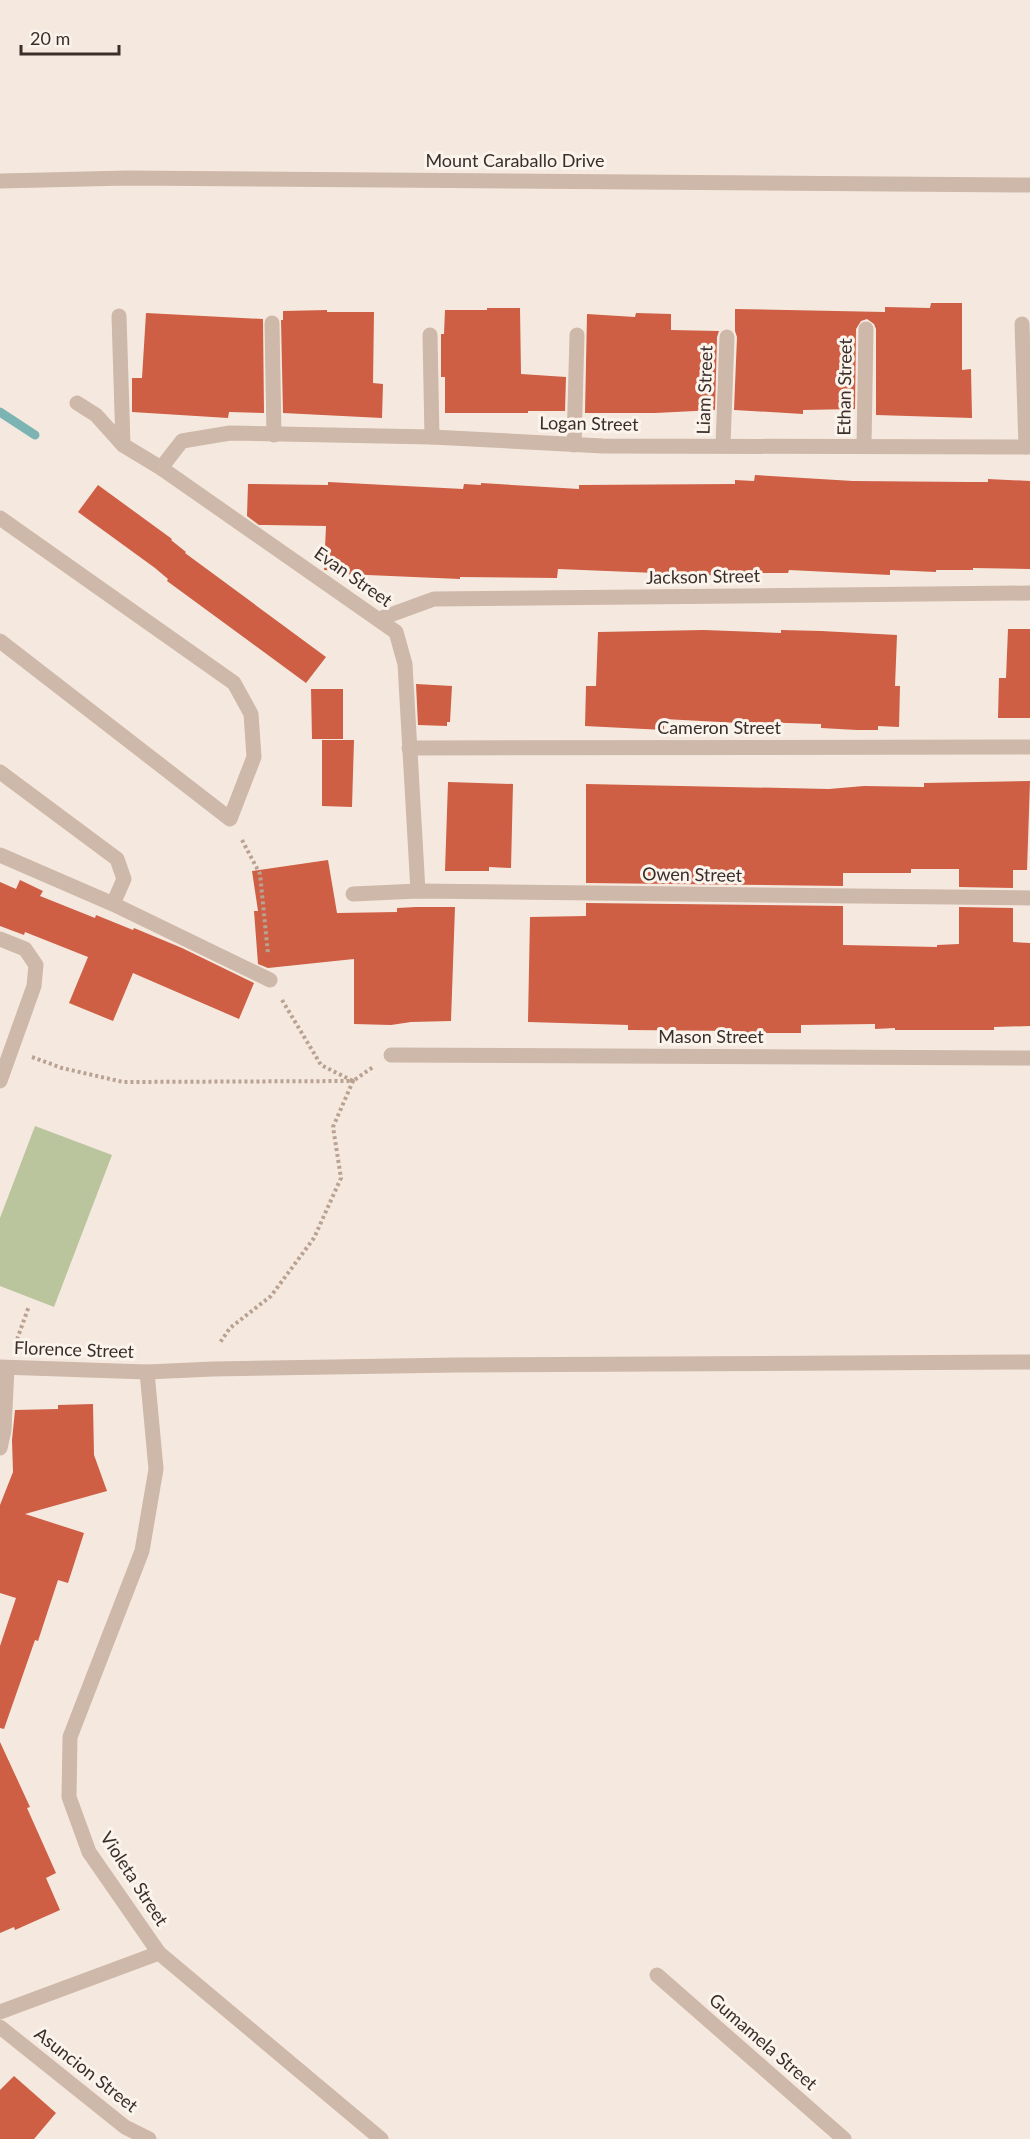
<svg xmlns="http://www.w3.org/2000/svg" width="1030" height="2139" viewBox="0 0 1030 2139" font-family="Lato,sans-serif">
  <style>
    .green { fill: #bac59d }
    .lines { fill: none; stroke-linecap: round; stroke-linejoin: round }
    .stream { stroke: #7cb4b3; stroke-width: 9 }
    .building { fill: #ce5e44 }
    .path { stroke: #baa293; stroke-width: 4; stroke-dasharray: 3 3; stroke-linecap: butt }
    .minor { stroke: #ceb8a9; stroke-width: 15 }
    .labels { text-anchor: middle; stroke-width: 6; stroke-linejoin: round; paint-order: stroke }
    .street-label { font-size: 18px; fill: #3b2e2a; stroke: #fbf4ec }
  </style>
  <rect width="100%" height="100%" fill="#f5e9df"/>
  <polygon class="green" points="35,1126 112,1155 54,1307 0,1286 0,1218"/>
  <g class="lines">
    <polyline class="stream" points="0,412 35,435"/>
  </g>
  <g class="building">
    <polygon points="931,303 962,303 962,370 971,369 972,418 876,415 876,329 874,324 867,319 861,321 856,329 855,409 803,410 803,414 734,410 737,337 735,331 735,309 885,312 885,307 930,308"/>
    <polygon points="487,308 520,308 521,374 566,377 565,411 528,411 528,413 445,413 445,377 441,377 441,334 444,334 445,310 487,310"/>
    <polygon points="327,310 327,312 374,312 373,383 383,384 382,418 283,413 281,320 283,320 283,311"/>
    <polygon points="146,313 263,319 264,413 229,412 228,418 132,412 132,378 142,378"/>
    <polygon points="636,313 671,314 671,330 719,331 717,337 715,410 655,413 585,413 587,314 635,317"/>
    <polygon points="755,475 853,481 968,482 988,482 988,479 1030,481 1030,569 973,568 973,570 936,570 936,572 890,570 890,575 789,570 788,573 730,573 730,576 558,569 557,578 460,577 460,579 344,574 344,571 324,570 326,526 265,525 259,525 247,516 248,484 328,485 328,482 463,489 464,484 481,485 481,483 579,489 579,485 735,484 735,480 754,481"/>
    <polygon points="98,485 172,539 171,540 186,552 185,553 326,657 306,683 167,581 168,579 155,568 78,512"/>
    <polygon points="1008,629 1030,629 1030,718 998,718 999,678 1006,678"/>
    <polygon points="704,630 781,633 781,630 821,631 897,635 895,686 900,686 899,727 878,726 878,730 857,730 821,728 821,724 757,722 757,724 664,719 664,730 585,726 586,686 596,686 598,632"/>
    <polygon points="416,684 452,686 450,722 447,722 447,726 418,725"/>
    <polygon points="311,689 343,689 343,739 312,739"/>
    <polygon points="322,740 354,740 352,807 322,806"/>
    <polygon points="1030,781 1027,870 1013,870 1013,888 959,887 959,869 911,869 911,873 843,873 843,886 586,883 586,784 829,789 864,786 924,787 924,783"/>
    <polygon points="448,782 513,784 511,868 489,867 489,871 445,871"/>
    <polygon points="328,860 337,913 397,912 397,908 416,907 455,907 451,1021 411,1022 391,1025 354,1024 354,959 268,968 258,964 254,911 258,911 252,871"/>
    <polygon points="20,880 43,891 40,896 95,918 96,915 133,930 134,928 182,948 254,983 239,1019 133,973 113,1021 69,1003 88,957 25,932 24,935 0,926 0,882 16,889"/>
    <polygon points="586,903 843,906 843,945 937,947 937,945 959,944 959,907 1013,908 1013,942 1030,943 1030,1026 994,1027 994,1030 895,1030 895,1028 875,1029 875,1024 801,1025 801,1033 741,1033 741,1031 628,1030 628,1025 528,1022 530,917 586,916"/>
    <polygon points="93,1404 94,1455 107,1491 25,1514 84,1533 68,1583 58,1580 38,1641 35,1640 4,1729 0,1728 0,1646 16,1598 0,1593 0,1505 13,1472 12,1440 15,1410 58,1409 58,1405"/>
    <polygon points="0,1742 30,1807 27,1808 56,1873 46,1878 60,1910 15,1930 14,1927 0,1933"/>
    <polygon points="14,2076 56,2113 34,2139 0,2139 0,2090"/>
  </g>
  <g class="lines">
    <g class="path">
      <polyline points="242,840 260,874 268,954"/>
      <polyline points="282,1000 321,1065 353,1081 373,1067"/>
      <polyline points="32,1057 62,1068 123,1082 353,1081 333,1127 341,1178 314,1238 271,1296 230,1328 219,1344"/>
      <polyline points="15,1345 29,1306"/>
    </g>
    <g class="minor">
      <polyline points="0,181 128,178 1030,185"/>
      <polyline points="119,316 123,445"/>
      <polyline points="272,323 274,435"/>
      <polyline points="1022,324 1026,447"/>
      <polyline points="430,335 432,437"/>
      <polyline points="77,403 96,415 123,445 161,468 396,632 405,664 418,891"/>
      <polyline points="574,445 577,335"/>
      <polyline points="723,445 727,337"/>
      <polyline points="864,445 866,329"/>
      <polyline points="161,468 182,441 230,433 432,437 603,446 1030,447"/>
      <polyline points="0,518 234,683 251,714 254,757 230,819 0,641"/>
      <polyline points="379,619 434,599 1030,593"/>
      <polyline points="409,748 1030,747"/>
      <polyline points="0,772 117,859 124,879 113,904"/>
      <polyline points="0,855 113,904 270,980"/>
      <polyline points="353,894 418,891 1030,898"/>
      <polyline points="0,939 25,949 36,965 34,986 0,1081"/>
      <polyline points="391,1055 1030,1058"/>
      <polyline points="0,1367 147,1372 213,1369 457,1365 1030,1362"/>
      <polyline points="147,1372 156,1469 142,1551 70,1737 69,1797 89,1852 159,1953 381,2139"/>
      <polyline points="0,1448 4,1430 7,1368"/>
      <polyline points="657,1975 844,2139"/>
      <polyline points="0,2012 159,1953"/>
      <polyline points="0,2027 125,2127 149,2139"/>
    </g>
  </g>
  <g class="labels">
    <g class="street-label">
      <text x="515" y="167">Mount Caraballo Drive</text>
      <text transform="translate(845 387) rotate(-89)" y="6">Ethan Street</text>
      <text transform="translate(705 390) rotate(-88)" y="6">Liam Street</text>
      <text transform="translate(589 424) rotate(1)" y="6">Logan Street</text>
      <text transform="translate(353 577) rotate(35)" y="6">Evan Street</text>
      <text transform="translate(703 577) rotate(-1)" y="6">Jackson Street</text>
      <text x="719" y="734">Cameron Street</text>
      <text transform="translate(692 875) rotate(1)" y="6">Owen Street</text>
      <text x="711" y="1043">Mason Street</text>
      <text transform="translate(74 1350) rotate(2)" y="6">Florence Street</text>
      <text transform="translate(134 1879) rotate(57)" y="6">Violeta Street</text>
      <text transform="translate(763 2042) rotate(41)" y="6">Gumamela Street</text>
      <text transform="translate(86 2070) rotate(38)" y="6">Asuncion Street</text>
    </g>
  </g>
  <path d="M21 45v9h98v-9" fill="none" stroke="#3b2e2a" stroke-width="3"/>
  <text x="30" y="45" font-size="18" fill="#3b2e2a" stroke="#fbf4ec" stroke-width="4.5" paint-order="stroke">20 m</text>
</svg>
